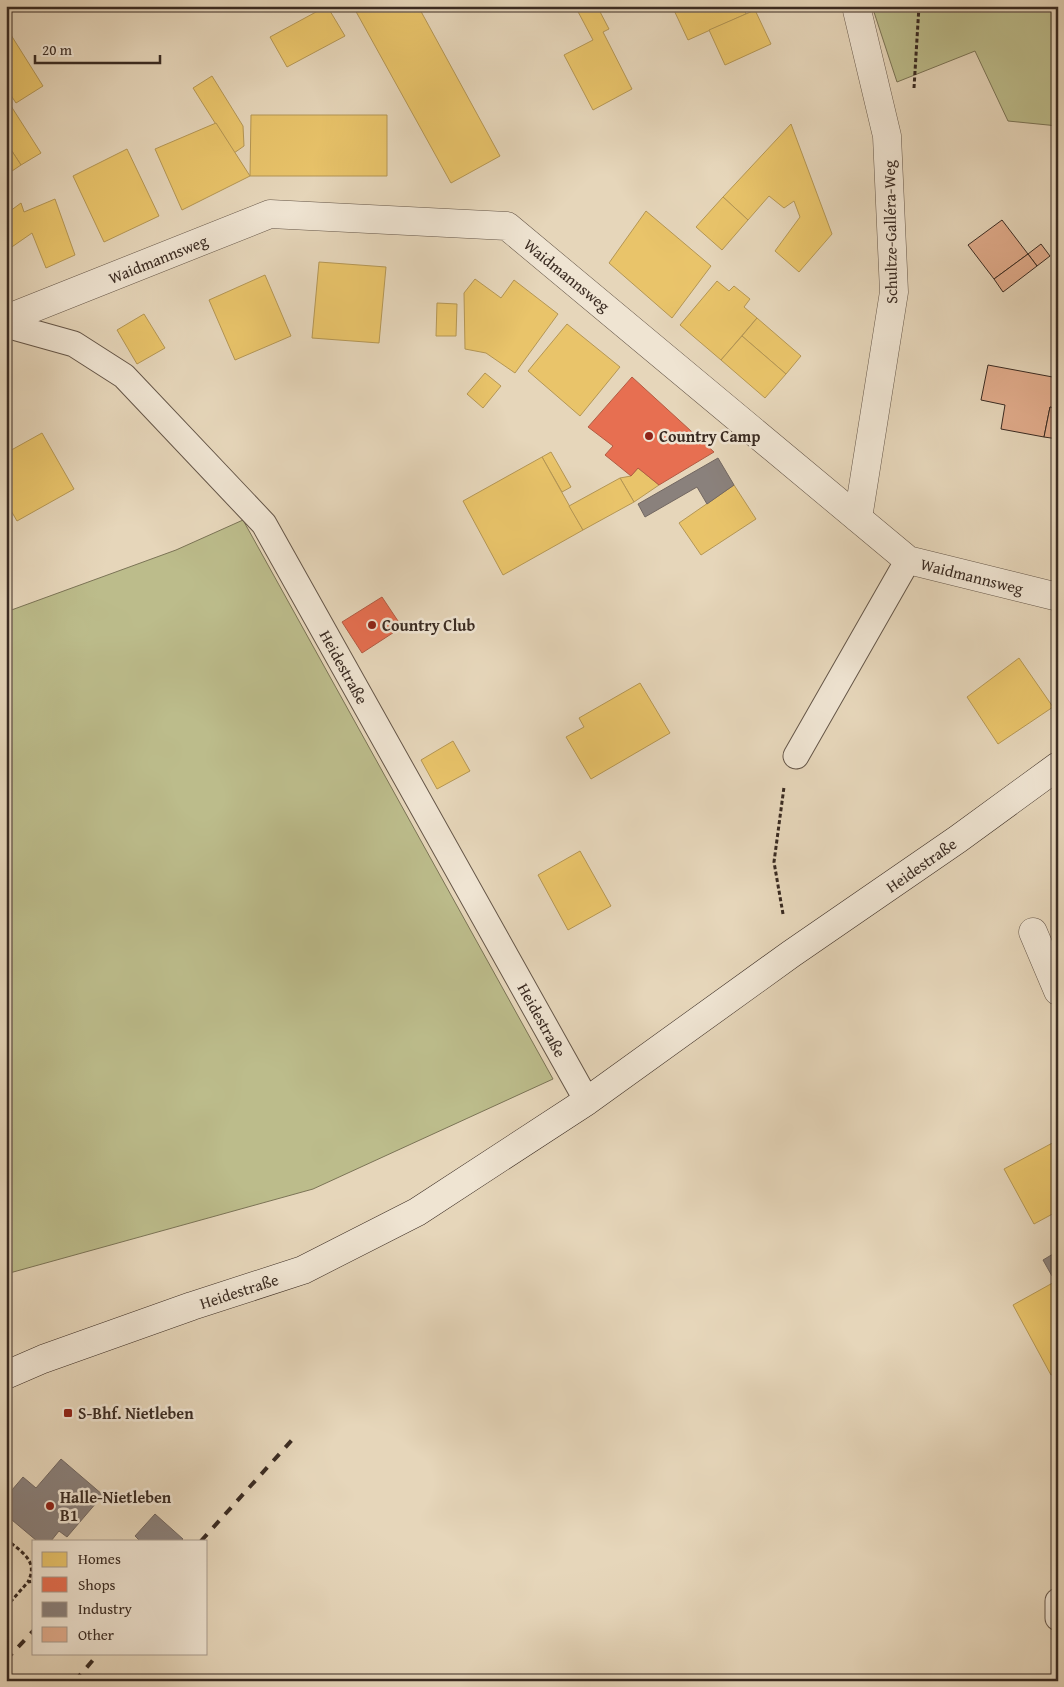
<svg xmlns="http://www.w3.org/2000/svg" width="1064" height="1687" viewBox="0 0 1064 1687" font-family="'Gentium Book Plus',serif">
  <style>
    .green { fill: #bcbc8b; stroke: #7b7456 }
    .homes { fill: #e9c46a; stroke: #b49654 }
    .shops { fill: #e76f51; stroke: #b35b43 }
    .industry { fill: #8a817c; stroke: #726761 }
    .building { fill: #e1ac8c; stroke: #3a2b22 }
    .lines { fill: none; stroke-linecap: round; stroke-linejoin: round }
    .lane-casing { stroke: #655648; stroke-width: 27 }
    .street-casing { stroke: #655648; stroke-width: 29 }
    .secondary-casing { stroke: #3a2b22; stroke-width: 29 }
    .path { stroke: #3a2b22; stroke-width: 3; stroke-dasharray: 4 2.5; stroke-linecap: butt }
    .lane { stroke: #efe4d2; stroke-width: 25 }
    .street { stroke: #efe4d2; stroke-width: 28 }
    .secondary { stroke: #efe4d2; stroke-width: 28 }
    .rail { stroke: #3a2b22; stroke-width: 4; stroke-dasharray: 9 9; stroke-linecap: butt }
    .poi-dot { fill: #8f2418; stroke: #efe4d2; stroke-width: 2 }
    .labels { text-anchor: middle; stroke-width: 5; stroke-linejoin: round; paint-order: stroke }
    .street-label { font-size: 16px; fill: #3a2b22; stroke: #efe4d2 }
    .poi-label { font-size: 16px; font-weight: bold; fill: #3a2b22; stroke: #efe4d2; text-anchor: start }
  </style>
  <rect width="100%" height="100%" fill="#e6d6ba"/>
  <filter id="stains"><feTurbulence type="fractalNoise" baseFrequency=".004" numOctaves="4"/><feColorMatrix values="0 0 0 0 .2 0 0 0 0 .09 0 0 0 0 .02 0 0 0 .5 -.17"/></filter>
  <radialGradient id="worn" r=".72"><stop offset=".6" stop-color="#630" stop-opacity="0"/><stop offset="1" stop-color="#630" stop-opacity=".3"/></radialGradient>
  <g class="green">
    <polygon points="872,6 1058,6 1058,126 1008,121 975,51 897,82"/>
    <polygon points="243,520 553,1079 313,1189 6,1274 6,612 176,550"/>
  </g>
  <g class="homes">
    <polygon points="327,6 345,36 287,67 270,37"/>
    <polygon points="358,6 418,6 500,156 451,183 354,8"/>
    <polygon points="575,6 597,6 609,29 603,32 632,89 593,110 564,55 593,40"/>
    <polygon points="672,6 743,6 746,14 688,40"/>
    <polygon points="755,10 771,44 725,65 709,30"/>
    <polygon points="11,35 43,86 16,103 6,88 6,38"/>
    <polygon points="212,76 243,126 244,146 234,153 193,88"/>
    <polygon points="11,106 41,153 21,165 6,142 6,109"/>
    <polygon points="251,115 387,115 387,176 250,176"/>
    <polygon points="216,123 250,176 182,210 155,149"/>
    <polygon points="791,124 832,234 799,272 775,251 800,217 794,201 784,208 769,196 748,220 723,197"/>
    <polygon points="6,142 21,165 6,175"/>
    <polygon points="127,149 159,216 104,242 73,176"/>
    <polygon points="723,197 748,220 722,250 696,227"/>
    <polygon points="55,199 75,255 46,268 32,233 6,251 6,214 21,203 24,212"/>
    <polygon points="646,211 711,266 672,318 609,263"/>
    <polygon points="319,262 386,267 379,343 312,338"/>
    <polygon points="265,275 291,336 235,360 209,300"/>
    <polygon points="475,279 501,298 514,280 558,314 515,373 486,353 465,349 464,293"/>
    <polygon points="717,281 729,291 734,286 750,299 744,307 757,318 721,360 680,325"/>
    <polygon points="437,303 457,304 456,336 436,336"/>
    <polygon points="144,314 165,348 137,364 117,330"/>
    <polygon points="757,318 801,356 786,374 742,336"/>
    <polygon points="567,324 620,367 580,416 528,371"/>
    <polygon points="742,336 786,374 765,398 721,360"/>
    <polygon points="485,373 501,386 483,408 467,394"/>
    <polygon points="42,433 74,489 17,521 6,502 6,453"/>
    <polygon points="551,452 571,487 562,492 542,457"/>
    <polygon points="542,457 583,530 503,575 463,501"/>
    <polygon points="638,468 659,485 634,502 620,478 631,476"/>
    <polygon points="620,478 634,502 583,530 569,506"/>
    <polygon points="734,485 756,519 701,555 679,523"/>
    <polygon points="1019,658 1053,707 998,744 967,697"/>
    <polygon points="640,683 670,733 591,779 566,737 584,727 579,718"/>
    <polygon points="453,741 470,771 437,789 421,760"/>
    <polygon points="580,851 611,906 568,930 538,875"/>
    <polygon points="1058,1140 1058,1211 1034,1224 1004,1169"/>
    <polygon points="1058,1280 1058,1372 1051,1375 1013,1305"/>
  </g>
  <g class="shops">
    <polygon points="632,377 714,452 659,485 638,468 631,476 605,455 613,446 588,427"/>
    <polygon points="382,597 402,627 362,653 342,622"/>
  </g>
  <g class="industry">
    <polygon points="718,458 734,485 707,504 697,487 645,517 638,504"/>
    <polygon points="1058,1251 1058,1272 1052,1276 1043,1260"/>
    <polygon points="61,1459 103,1495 67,1537 59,1531 51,1541 37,1541 6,1515 6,1497 23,1477 36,1488"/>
    <polygon points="155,1514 183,1539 181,1541 140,1541 135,1536"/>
  </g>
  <g class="building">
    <polygon points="1002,220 1028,254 994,279 968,245"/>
    <polygon points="1041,244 1050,256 1037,266 1028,254"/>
    <polygon points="1028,254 1037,266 1003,292 994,279"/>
    <polygon points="988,365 1058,378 1058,409 1050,407 1044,437 1001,429 1005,405 981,400"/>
    <polygon points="1050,407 1058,409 1058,439 1044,437"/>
  </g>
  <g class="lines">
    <defs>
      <g id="lane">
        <polyline points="6,325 74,344 124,376 264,524 587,1101"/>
        <polyline points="796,756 908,560"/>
        <polyline points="1058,1601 1058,1618"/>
      </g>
      <g id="street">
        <polyline points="856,6 887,136 894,292 858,518"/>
        <polyline points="6,319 270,214 507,226 908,560 1058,597"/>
        <polyline points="1033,932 1058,991"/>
      </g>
      <polyline id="secondary" points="6,1375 43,1359 192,1306 303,1270 417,1212 587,1101 791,954 958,839 1058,766"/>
    </defs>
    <use href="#lane" class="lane-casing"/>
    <use href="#street" class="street-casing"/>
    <use href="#secondary" class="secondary-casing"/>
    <g class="path">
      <polyline points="914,88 919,6"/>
      <polyline points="783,914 774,862 784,787"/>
      <path d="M6,1539C21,1552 39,1560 28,1582"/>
      <polyline points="6,1607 28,1582 34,1581"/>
    </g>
    <use href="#lane" class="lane"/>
    <use href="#street" class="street"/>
    <use href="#secondary" class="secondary"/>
    <g class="rail">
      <polyline points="201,1541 292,1440"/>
      <polyline points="6,1660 34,1630"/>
      <polyline points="75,1681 99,1653"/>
    </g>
  </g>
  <g class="poi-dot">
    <circle cx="649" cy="436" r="5"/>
    <circle cx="372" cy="625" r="5"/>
    <rect x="63" y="1408" width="10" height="10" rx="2.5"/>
    <circle cx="50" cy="1506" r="5"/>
  </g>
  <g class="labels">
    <g class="street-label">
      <text transform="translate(890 232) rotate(-91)" y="6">Schultze-Galléra-Weg</text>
      <text transform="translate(158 259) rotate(-22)" y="6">Waidmannsweg</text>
      <text transform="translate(567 275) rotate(39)" y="6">Waidmannsweg</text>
      <text transform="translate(972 576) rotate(14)" y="6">Waidmannsweg</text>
      <text transform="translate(344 667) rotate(61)" y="6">Heidestraße</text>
      <text transform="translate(921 865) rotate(-35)" y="6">Heidestraße</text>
      <text transform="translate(542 1020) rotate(61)" y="6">Heidestraße</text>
      <text transform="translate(239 1291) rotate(-18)" y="6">Heidestraße</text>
    </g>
    <g class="poi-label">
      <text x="659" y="442">Country Camp</text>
      <text x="382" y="631">Country Club</text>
      <text x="78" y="1419">S-Bhf. Nietleben</text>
      <text x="60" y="1503">Halle-Nietleben<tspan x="60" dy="18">B1</tspan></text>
    </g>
  </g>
  <rect width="1064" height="1687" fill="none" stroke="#e6d6ba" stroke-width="25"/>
  <rect x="8" y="8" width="1049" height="1672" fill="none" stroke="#3a2b22" stroke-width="2.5"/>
  <rect x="12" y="12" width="1039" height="1662" fill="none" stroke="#3a2b22"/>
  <rect x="32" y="1540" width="175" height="115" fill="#efe4d2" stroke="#a79a8c"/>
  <rect x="42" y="1552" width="25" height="15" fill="#e9c46a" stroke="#a79a8c"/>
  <text x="78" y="1564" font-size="15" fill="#3a2b22">Homes</text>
  <rect x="42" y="1577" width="25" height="15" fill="#e76f51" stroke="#a79a8c"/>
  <text x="78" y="1590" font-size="15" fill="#3a2b22">Shops</text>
  <rect x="42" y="1602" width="25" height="15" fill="#8a817c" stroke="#a79a8c"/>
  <text x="78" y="1614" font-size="15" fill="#3a2b22">Industry</text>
  <rect x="42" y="1627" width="25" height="15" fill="#e1ac8c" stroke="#a79a8c"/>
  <text x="78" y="1640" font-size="15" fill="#3a2b22">Other</text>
  <path d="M35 55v8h125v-8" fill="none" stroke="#3a2b22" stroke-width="2.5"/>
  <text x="42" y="55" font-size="15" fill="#3a2b22" stroke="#efe4d2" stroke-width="4" paint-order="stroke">20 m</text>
  <rect width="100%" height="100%" filter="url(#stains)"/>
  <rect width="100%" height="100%" fill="url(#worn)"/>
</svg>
